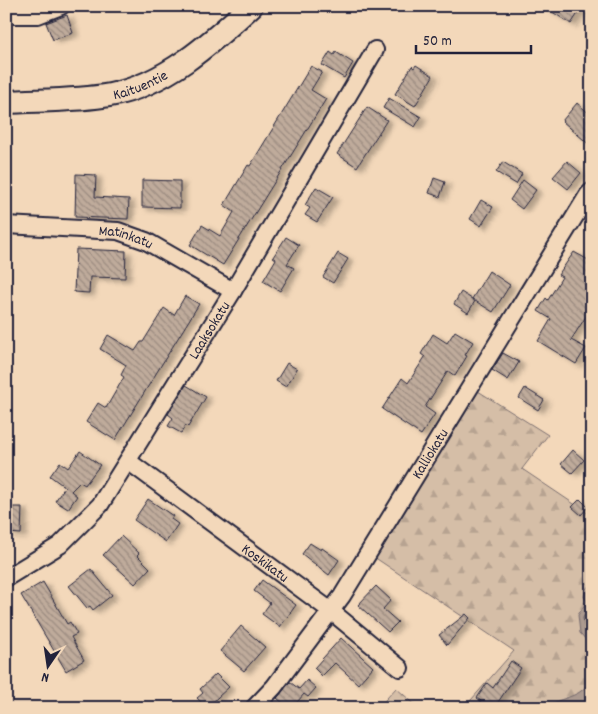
<svg xmlns="http://www.w3.org/2000/svg" width="598" height="714" viewBox="0 0 598 714" font-family="Dekko,sans-serif">
  <style>
    .built { fill: #e3cab1 }
    .forest { fill: url(#forest-firs); stroke: #7c7071 }
    .water { fill: #ab998f; stroke: #74696d }
    .lines { fill: none; stroke-linecap: round; stroke-linejoin: round }
    .shore { stroke: #59525d; stroke-width: 1 }
    .building { fill: url(#building-back-hatch); stroke: #22223b; filter: url(#shadow) }
    .street-casing { stroke: #22223b; stroke-width: 20 }
    .secondary-casing { stroke: #22223b; stroke-width: 26 }
    .street { stroke: #f3d8ba; stroke-width: 16 }
    .secondary { stroke: #f3d8ba; stroke-width: 22 }
    .labels { text-anchor: middle; stroke-width: 5; stroke-linejoin: round; paint-order: stroke }
    .street-label { font-size: 15px; fill: #22223b; stroke: #f3d8ba }
  </style>
  <defs>
    <pattern id="forest-firs" width="22" height="20" patternUnits="userSpaceOnUse" patternTransform="scale(1.25)"><rect width="22" height="20" fill="#d5bea7"/><path d="M5 1l3.5 6h-7zM16 11l3.5 6h-7z" fill="#b7a391"/></pattern>
    <pattern id="building-back-hatch" width="6" height="6" patternUnits="userSpaceOnUse" patternTransform="scale(1.25)"><rect width="6" height="6" fill="#bfab9b"/><path d="M-1 5l2 2M0 0l6 6M5-1l2 2" fill="none" stroke="#9b8b80"/></pattern>
    <filter id="shadow"><feDropShadow dx="5.5" dy="3" stdDeviation="2.5" flood-color="#0004"/></filter>
  </defs>
  <rect width="100%" height="100%" fill="#f3d8ba"/>
  <filter id="ink" filterUnits="userSpaceOnUse"><feTurbulence type="fractalNoise" baseFrequency=".02" numOctaves="2"/><feDisplacementMap in="SourceGraphic" scale="10" xChannelSelector="R" yChannelSelector="G"/><feConvolveMatrix kernelMatrix="1 2 1 2 8 2 1 2 1" color-interpolation-filters="sRGB"/></filter>
  <g filter="url(#ink)">
    <polygon class="built" points="6,700 38,700 40,708 6,708"/>
    <g class="forest">
      <polygon points="478,391 548,435 522,469 592,516 592,708 464,708 514,651 374,557"/>
      <polygon points="396,688 419,708 378,708"/>
    </g>
    <path class="water" d="M592,582V708H545C558,697 578,699 588,684V671L585,662L588,642L580,633L578,615L587,601L584,597L585,590Z"/>
    <g class="lines">
      <polyline class="shore" points="592,590 589,595 591,603 583,618 585,630 592,640"/>
    </g>
    <g class="building">
      <polygon points="543,6 583,6 571,24"/>
      <polygon points="67,15 73,33 53,40 46,23"/>
      <polygon points="330,52 334,55 336,52 353,63 344,78 322,65"/>
      <polygon points="416,65 433,76 415,106 395,94 412,66 414,68"/>
      <polygon points="311,66 322,72 311,90 326,99 223,265 190,245 202,225 220,236 234,212 224,205 248,165 250,166"/>
      <polygon points="389,98 421,117 415,127 383,108"/>
      <polygon points="577,103 592,116 592,147 562,121"/>
      <polygon points="367,107 387,120 357,167 337,154"/>
      <polygon points="567,161 581,173 568,189 553,177"/>
      <polygon points="503,162 522,174 516,184 496,172"/>
      <polygon points="76,174 96,175 95,197 129,199 128,219 75,217"/>
      <polygon points="434,178 445,182 440,197 429,193"/>
      <polygon points="142,180 180,181 180,208 142,207"/>
      <polygon points="523,180 536,190 522,209 510,200"/>
      <polygon points="316,187 333,197 317,222 305,215 310,208 305,205"/>
      <polygon points="481,200 493,207 481,226 470,219"/>
      <polygon points="286,237 299,245 287,264 294,268 280,291 263,281 276,259 273,257"/>
      <polygon points="76,249 126,251 125,278 90,277 89,293 74,292"/>
      <polygon points="574,252 592,262 592,307 571,340 586,348 576,364 538,341 551,319 538,311 546,298 548,300 562,277 558,275"/>
      <polygon points="338,253 348,259 333,283 323,277"/>
      <polygon points="489,271 510,285 493,312 472,299"/>
      <polygon points="461,292 475,301 468,313 454,304"/>
      <polygon points="185,296 199,304 115,440 86,422 98,403 106,408 124,377 121,375 126,365 100,349 108,335 135,351 141,342 143,342 164,308 174,315"/>
      <polygon points="455,331 473,342 465,355 467,356 455,376 448,371 425,407 435,414 421,435 382,409 402,378 408,383 425,357 421,354 433,334 447,343"/>
      <polygon points="503,353 519,362 508,380 492,370"/>
      <polygon points="287,363 297,369 286,387 276,381"/>
      <polygon points="186,385 206,397 188,427 186,425 181,433 168,426 173,418 168,414"/>
      <polygon points="525,388 544,400 538,410 519,398"/>
      <polygon points="573,450 584,460 572,473 561,464"/>
      <polygon points="80,451 100,465 85,485 80,482 71,491 77,496 68,509 55,501 65,487 50,476 60,462 68,468"/>
      <polygon points="148,499 173,516 171,519 178,524 166,542 134,520"/>
      <polygon points="580,499 588,507 581,515 572,507"/>
      <polygon points="9,507 22,507 21,534 8,533"/>
      <polygon points="121,536 139,553 137,555 150,568 135,584 103,555"/>
      <polygon points="310,543 321,550 322,548 339,560 329,575 302,554"/>
      <polygon points="91,569 112,595 93,610 90,606 87,608 69,586"/>
      <polygon points="262,580 296,605 280,627 262,614 270,603 254,591"/>
      <polygon points="43,582 67,624 70,622 77,634 71,637 84,660 66,671 21,595"/>
      <polygon points="376,586 391,600 383,609 398,622 388,632 358,605"/>
      <polygon points="466,614 470,618 447,645 439,635"/>
      <polygon points="241,626 265,647 244,671 220,651"/>
      <polygon points="341,638 373,667 358,684 335,663 322,676 314,668"/>
      <polygon points="511,661 521,668 494,708 477,708 481,701 477,698 487,683 493,688"/>
      <polygon points="216,674 229,687 206,708 197,698 203,693 200,689"/>
      <polygon points="307,680 316,688 308,697 304,694 292,708 288,708 277,698 290,682 299,689"/>
    </g>
    <g class="lines">
      <defs>
        <g id="street">
          <polyline points="6,15 38,15 61,6"/>
          <path id="s1" d="M6,225L118,231L146,241L233,291"/>
          <path id="s2" d="M128,461L331,611L400,668"/>
          <path id="s3" d="M6,578L60,545L100,505L233,291L375,50"/>
          <path id="s4" d="M254,708L274,687L342,596L588,195L592,191"/>
        </g>
        <g id="secondary">
          <path id="s5" d="M6,102C41,100 76,101 110,95C165,85 211,43 251,6"/>
        </g>
      </defs>
      <use href="#street" class="street-casing"/>
      <use href="#secondary" class="secondary-casing"/>
      <use href="#street" class="street"/>
      <use href="#secondary" class="secondary"/>
    </g>
  </g>
  <g class="labels">
    <g class="street-label">
      <text dy="5" stroke="none"><textPath href="#s5" startOffset="136">Kaituentie</textPath></text>
      <text dy="5" stroke="none"><textPath href="#s1" startOffset="121">Matinkatu</textPath></text>
      <text dy="5" stroke="none"><textPath href="#s3" startOffset="326">Laaksokatu</textPath></text>
      <text dy="5" stroke="none"><textPath href="#s4" startOffset="310">Kalliokatu</textPath></text>
      <text dy="5" stroke="none"><textPath href="#s2" startOffset="171">Koskikatu</textPath></text>
    </g>
  </g>
  <rect width="598" height="714" fill="none" stroke="#f3d8ba" stroke-width="25"/>
  <rect x="12" y="12" width="573" height="689" fill="none" stroke="#22223b" stroke-width="2" filter="url(#ink)"/>
  <g transform="translate(48 666) rotate(193)" stroke="#f3d8ba" stroke-width="4" paint-order="stroke">
  <path d="M0-4L9 19L0 12L-9 19Z" fill="#22223b"/>
  <text y="-8" font-size="14" font-weight="bold" text-anchor="middle" fill="#22223b">N</text>
  </g>
  <path d="M416 45v8h115v-8" fill="none" stroke="#22223b" stroke-width="2.5"/>
  <text x="423" y="45" font-size="15" fill="#22223b" stroke="#f3d8ba" stroke-width="4" paint-order="stroke">50 m</text>
</svg>
